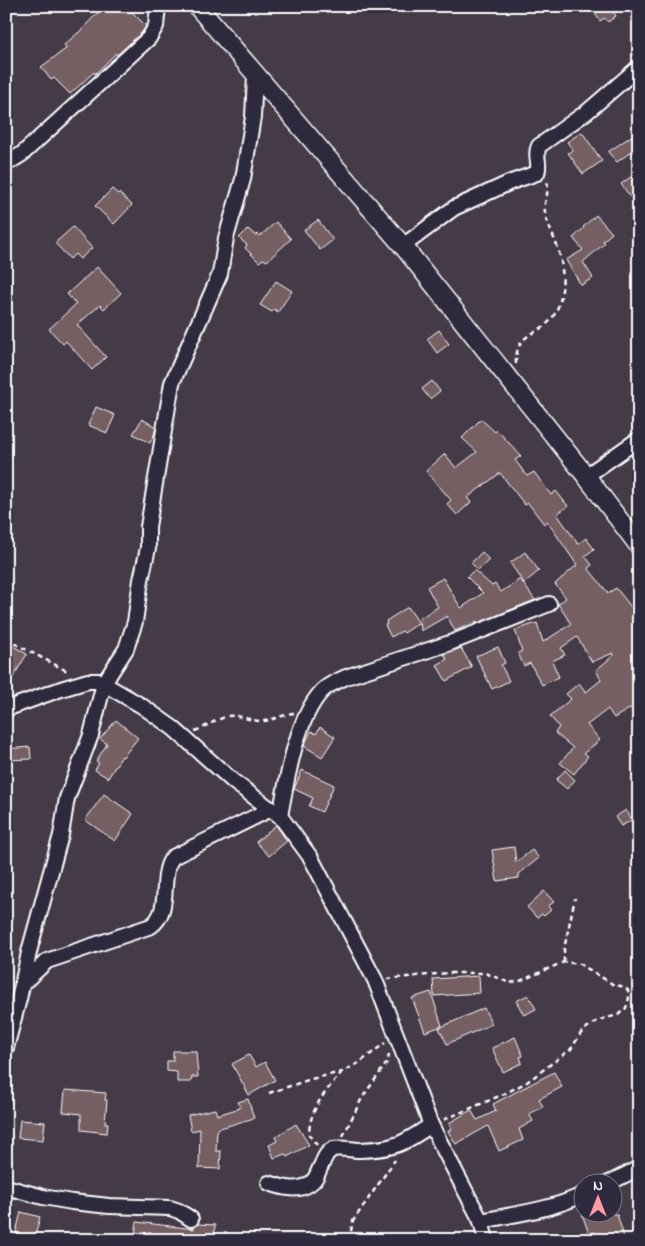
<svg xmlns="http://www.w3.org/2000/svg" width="645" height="1246" viewBox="0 0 645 1246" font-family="'Indie Flower',sans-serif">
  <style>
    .building { fill: #745f62; stroke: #fff }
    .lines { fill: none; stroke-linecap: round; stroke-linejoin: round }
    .minor-casing { stroke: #fff; stroke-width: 18 }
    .major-casing { stroke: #fff; stroke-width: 21 }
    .path { stroke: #fff; stroke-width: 2.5; stroke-dasharray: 5 4; stroke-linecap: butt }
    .minor { stroke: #2f2a3d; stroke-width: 14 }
    .major { stroke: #2f2a3d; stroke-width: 18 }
  </style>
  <rect width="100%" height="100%" fill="#443a48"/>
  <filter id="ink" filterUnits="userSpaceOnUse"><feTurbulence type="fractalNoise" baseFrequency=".02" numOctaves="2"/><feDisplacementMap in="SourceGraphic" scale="10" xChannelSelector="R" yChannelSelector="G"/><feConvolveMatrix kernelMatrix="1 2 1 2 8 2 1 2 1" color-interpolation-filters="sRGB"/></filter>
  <g filter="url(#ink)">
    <g class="building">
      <polygon points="104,6 126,6 146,26 142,32 117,55 116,53 95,74 94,72 70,94 54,78 51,80 41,67 67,48 64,45 86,26 86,25"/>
      <polygon points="590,6 619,6 613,11 616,16 608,22 604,18 600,21"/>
      <polygon points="639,131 639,146 617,162 608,152"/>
      <polygon points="582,132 602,161 583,174 568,153 573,150 567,142"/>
      <polygon points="639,171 639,192 631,198 621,184"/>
      <polygon points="112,189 118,194 119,193 132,205 114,224 95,206"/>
      <polygon points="596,215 612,233 603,241 605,243 583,262 593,278 581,285 566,260 583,250 573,238 584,228 583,227"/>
      <polygon points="318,220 333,240 320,250 304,230"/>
      <polygon points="276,222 291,239 267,261 263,259 259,262 245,248 247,245 239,238 248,229 256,236 258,234 260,236"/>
      <polygon points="73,227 92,248 80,259 75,254 70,259 55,243"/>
      <polygon points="97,267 121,293 104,309 100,305 77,325 106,357 92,370 66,341 63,344 49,329 76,304 67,294"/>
      <polygon points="276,281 292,291 278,312 274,309 272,312 260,305"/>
      <polygon points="439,330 449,344 437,353 427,339"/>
      <polygon points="432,381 440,391 430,399 422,389"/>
      <polygon points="96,407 115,415 107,433 88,425"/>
      <polygon points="142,419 156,427 154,435 150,443 133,434"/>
      <polygon points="481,419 495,432 497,430 521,456 515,460 527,476 534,472 551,495 556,491 568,506 557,514 578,544 586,538 594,549 585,556 592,565 588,568 608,593 616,588 639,617 639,703 614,718 608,709 587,725 600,740 584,753 588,756 574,774 560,763 573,748 555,733 559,727 550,716 571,699 566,694 579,683 586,692 601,680 596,670 614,655 613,653 592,662 577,637 561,648 565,655 552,661 559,677 542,685 530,663 524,666 518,653 522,651 515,630 537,623 543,642 571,624 558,604 566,598 555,584 577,565 547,521 544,524 528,503 525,505 500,473 467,498 471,502 457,515 447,504 451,500 426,471 445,454 456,468 477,452 462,438"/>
      <polygon points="482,552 489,560 478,570 471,563"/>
      <polygon points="525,552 539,571 524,583 510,563"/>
      <polygon points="474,570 492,586 495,584 501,592 520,579 535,600 478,623 477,621 455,631 447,616 421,631 420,618 438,607 427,587 443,578 461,608 483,593 467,577"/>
      <polygon points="408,607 419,623 404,633 402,631 391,637 385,625 387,624 386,621"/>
      <polygon points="6,642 27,654 6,689"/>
      <polygon points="498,647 505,663 501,665 509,681 492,689 476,656"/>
      <polygon points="461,648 472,667 446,681 437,665 447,659 444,654"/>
      <polygon points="116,720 138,738 123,757 122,756 108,778 95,770 99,763 96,761 107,744 100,739"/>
      <polygon points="320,727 335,737 322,757 304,746 311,731 316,734"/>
      <polygon points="30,747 31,759 6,760 6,749"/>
      <polygon points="302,770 334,785 322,812 309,806 313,798 294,789"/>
      <polygon points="565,770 575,780 567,789 556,780"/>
      <polygon points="104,794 133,814 115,841 85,820"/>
      <polygon points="626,810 632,820 621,826 615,817"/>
      <polygon points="276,825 287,841 269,856 256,842"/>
      <polygon points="514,847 516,862 532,850 539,858 519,874 519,878 497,881 492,850"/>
      <polygon points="544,891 554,902 548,906 551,910 544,916 542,914 537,918 527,907"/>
      <polygon points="479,976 480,993 434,996 433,979"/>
      <polygon points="431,992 442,1026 425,1032 412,998"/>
      <polygon points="528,995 536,1009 524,1015 516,1001"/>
      <polygon points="484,1008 492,1024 447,1044 439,1028"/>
      <polygon points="515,1037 523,1056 520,1057 522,1063 503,1072 492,1048"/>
      <polygon points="173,1051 196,1051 198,1077 192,1077 191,1082 177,1082 177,1072 167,1071 167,1061 173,1061"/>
      <polygon points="249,1055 256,1067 265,1062 275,1080 249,1095 232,1064"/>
      <polygon points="554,1072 562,1087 539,1099 543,1107 529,1114 533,1121 519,1129 523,1140 499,1151 488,1126 456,1144 448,1131 452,1129 449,1123 471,1110 477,1120 496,1111 493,1104"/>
      <polygon points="65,1090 106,1093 105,1100 107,1100 105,1123 108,1123 107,1133 81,1130 81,1114 63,1112"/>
      <polygon points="248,1099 254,1118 217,1129 216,1151 221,1151 220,1169 199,1168 200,1129 191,1131 188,1115 215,1109 217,1115 240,1108 238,1102"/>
      <polygon points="20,1120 45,1122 43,1140 18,1138"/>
      <polygon points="296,1124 309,1145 287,1157 285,1154 274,1158 269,1145 277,1141 275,1137"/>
      <polygon points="21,1212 40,1217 34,1240 14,1240"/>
      <polygon points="582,1214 617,1214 625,1240 597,1240 595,1232 589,1234"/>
      <polygon points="137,1222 194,1229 194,1227 198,1224 215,1225 214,1240 134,1240"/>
    </g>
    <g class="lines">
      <defs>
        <g id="minor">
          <polyline points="6,164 22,154 149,38 156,26 158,6"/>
          <path d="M403,246L454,208L511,182L537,173C541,164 534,155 539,146L588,111L639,67"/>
          <polyline points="586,476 639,439"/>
          <polyline points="6,709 61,689 88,681 99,681 142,706 173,728 234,782 280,816 311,858 375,980 431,1125 481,1221 486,1240"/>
          <path d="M280,816C287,779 296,719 322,691C329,684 338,681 346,677L450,643L549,604"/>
          <path d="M23,983L47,961L151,926C173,911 158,874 173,857L271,809"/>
          <polyline points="6,1048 19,999 30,948 61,835 67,798 91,735 104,683 126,649 135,622 141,580 148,548 148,527 154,490 172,383 220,274 226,238 243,179 253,117 255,75"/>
          <path d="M269,1183C283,1188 301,1193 313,1181C317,1177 319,1169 322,1164C324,1158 327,1152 333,1149C341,1147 352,1150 360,1150C395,1149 403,1144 431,1125"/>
          <polyline points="607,1184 639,1168"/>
          <polyline points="6,1187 43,1197 72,1202 109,1206 170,1208 179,1211 191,1219"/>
          <path d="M481,1221C514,1214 551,1210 582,1195"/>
        </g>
        <polyline id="major" points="197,6 403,246 586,476 639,546"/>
      </defs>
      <use href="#minor" class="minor-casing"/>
      <use href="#major" class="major-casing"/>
      <g class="path">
        <path d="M388,6C401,9 412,10 425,6"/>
        <path d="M516,364C515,329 542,337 554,315C565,297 564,272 559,252C555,238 547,225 545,212C543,201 550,193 547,181"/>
        <polyline points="6,639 69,672"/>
        <path d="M195,731C206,727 217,719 228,716C240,714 251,722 264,721C274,720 284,714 294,713"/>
        <polyline points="564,962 564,949 575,898"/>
        <polyline points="387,979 448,973 485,973 510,983 520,981 564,962 580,964 614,985 621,986 628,990 629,998 626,1008 618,1015 599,1020 583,1030 571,1049 527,1082 504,1094 443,1120"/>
        <polyline points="269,1093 311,1079 342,1072 359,1063 385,1043"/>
        <polyline points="343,1136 362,1098 388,1061 389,1054"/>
        <path d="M317,1145L309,1135C309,1110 325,1092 341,1073"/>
        <polyline points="351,1240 350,1236 353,1221 395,1160"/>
      </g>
      <use href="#minor" class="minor"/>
      <use href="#major" class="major"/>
    </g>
  </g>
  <rect width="645" height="1246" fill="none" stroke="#2f2a3d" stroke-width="25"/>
  <rect x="12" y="12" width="620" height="1221" fill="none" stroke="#fff" stroke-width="2" filter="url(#ink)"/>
  <g transform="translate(598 1198)"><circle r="24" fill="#2f2a3d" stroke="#827f8b"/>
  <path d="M0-4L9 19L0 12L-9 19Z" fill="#ff9aa2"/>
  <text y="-8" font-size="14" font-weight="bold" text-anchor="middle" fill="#ffffff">N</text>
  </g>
</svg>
